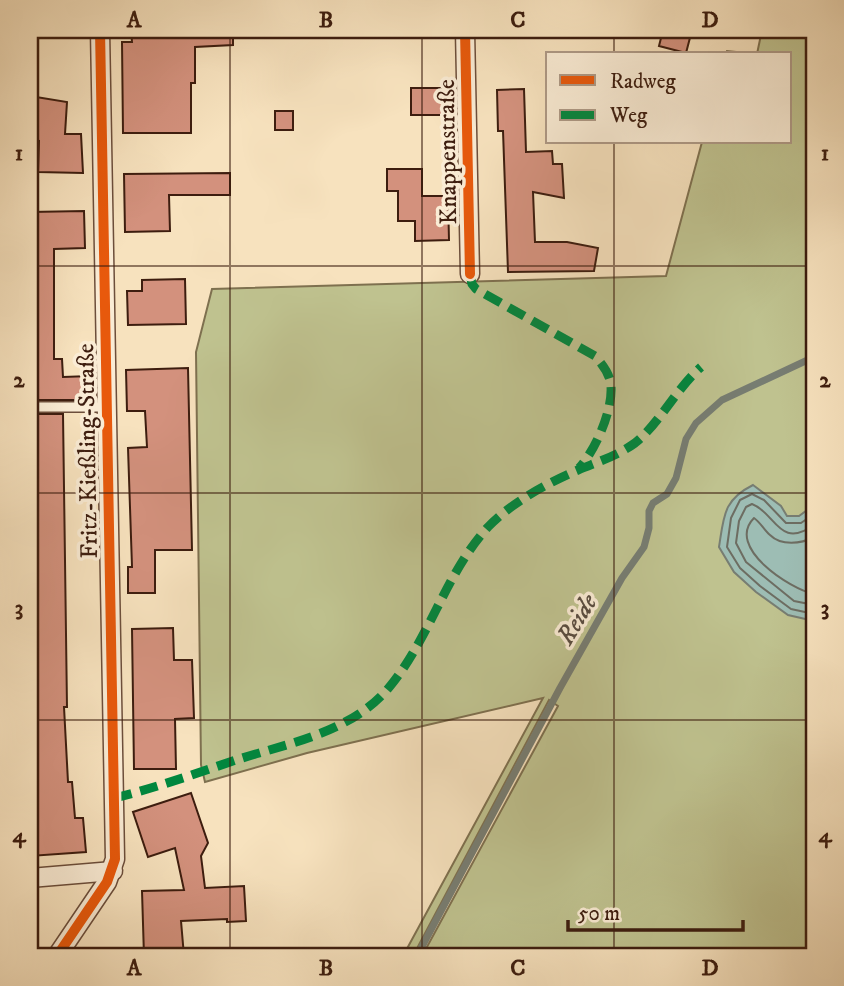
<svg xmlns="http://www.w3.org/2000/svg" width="844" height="986" viewBox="0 0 844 986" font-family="'IM FELL DW Pica',serif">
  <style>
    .green { fill: #bfc28f; stroke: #7e704f; stroke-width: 2 }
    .water { fill: #9dbdb4; stroke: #777d72; stroke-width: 2 }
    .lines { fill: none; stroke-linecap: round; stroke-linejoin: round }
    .shore { stroke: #6d6d62; stroke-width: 2 }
    .stream { stroke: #777d72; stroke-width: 7 }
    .building { fill: #d3917d; stroke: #3d1d0f; stroke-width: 2 }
    .lane-casing { stroke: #6c4e3b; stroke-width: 12 }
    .street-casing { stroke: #6c4e3b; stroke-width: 21 }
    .lane { stroke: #faecd5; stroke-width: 9 }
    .street { stroke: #faecd5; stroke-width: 18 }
    .quiet { stroke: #00873e; stroke-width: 9; stroke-dasharray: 18 9; stroke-linecap: butt }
    .cycleway-casing { stroke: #faecd5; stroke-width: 15 }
    .cycleway { stroke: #e8590c; stroke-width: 10 }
    .grid { fill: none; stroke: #3d1d0f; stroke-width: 2; stroke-opacity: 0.55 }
    .labels { text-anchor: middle; stroke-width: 7; stroke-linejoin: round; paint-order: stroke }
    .street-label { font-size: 24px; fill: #3d1d0f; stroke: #faecd5 }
    .water-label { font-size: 26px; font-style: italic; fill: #5a4d41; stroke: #faecd5 }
    .neatline { fill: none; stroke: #3d1d0f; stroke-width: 2.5 }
    .grid-label { font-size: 23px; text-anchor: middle; font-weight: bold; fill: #3d1d0f }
  </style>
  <rect width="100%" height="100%" fill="#f7e2be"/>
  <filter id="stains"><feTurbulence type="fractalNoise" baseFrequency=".00286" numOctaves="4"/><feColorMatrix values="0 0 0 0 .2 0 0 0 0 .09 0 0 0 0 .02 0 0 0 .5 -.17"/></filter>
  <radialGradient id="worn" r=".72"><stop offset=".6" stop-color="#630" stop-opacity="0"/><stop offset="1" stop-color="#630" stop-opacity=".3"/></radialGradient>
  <polygon class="green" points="762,30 814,30 814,956 422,956 558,706 549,700 413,956 403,956 543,698 307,753 205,782 201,765 196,352 212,289 666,276 702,142 790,142 790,54 726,54 727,51 757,54"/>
  <path class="water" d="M753,485L781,506L787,516H799L814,505V621L788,615L756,592L734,572L719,547C724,516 723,500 753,485Z"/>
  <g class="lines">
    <g class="shore">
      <polyline points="814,514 801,523 786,523 764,500 752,494 740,500 731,518 727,547 740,568 760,586 791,609 814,614"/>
      <path d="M814,525C779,550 776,513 752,504L746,507L739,521L736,543L746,562L794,601L814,605"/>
      <path d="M814,537C801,544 781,546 770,535C764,530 761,523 754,518C725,547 790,589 814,594"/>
    </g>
    <polyline class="stream" points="417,956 560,688 622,578 644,547 649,528 649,511 653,503 667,494 676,478 686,439 696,423 722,400 814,357"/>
  </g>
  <g class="building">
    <polygon points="131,30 233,30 233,45 195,47 195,83 191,83 191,133 123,133 122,42 132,42"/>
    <polygon points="663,30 692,30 686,53 659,46"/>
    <rect x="411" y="88" width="33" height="27"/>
    <polygon points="524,89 526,152 552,151 553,164 562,164 564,198 533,192 535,242 567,242 598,248 594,271 508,272 503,131 498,131 497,90"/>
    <polygon points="30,96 67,102 65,134 81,134 83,173 38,172 39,141 30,140"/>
    <rect x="275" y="111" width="18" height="19"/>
    <polygon points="387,169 422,169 422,196 448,196 449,240 415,241 415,221 398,221 398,191 387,191"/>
    <polygon points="230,173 230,195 169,195 170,231 125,232 124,174"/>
    <polygon points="84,211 85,248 54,249 54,359 62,359 63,377 90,376 91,400 30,400 30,212"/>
    <polygon points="185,279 186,324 128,325 127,291 142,291 142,280"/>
    <polygon points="188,368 192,550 155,550 155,593 128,593 128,567 132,567 128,448 147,447 145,411 127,411 126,370"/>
    <polygon points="30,414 63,414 67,707 64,707 68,782 72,782 75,818 83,818 86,852 30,856 30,824 34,823 30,770"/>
    <polygon points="173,628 174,660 192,660 194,718 175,719 176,769 134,769 132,629"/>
    <polygon points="191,793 208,843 201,856 205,888 244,886 246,921 227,922 227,919 181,921 184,956 144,956 142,891 184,890 175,848 148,857 133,812"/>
  </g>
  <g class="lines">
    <defs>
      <polyline id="lane" points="30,407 107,407"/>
      <g id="street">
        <polyline points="465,30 470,274"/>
        <polyline points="30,878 113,871"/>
        <polyline points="57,956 107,882 115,859 100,30"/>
      </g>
    </defs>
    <use href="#lane" class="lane-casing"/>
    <use href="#street" class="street-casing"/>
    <use href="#lane" class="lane"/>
    <use href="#street" class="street"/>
    <g class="quiet">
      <path d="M470,274L472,284L476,289L595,356C601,363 607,370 610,380C616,404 596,450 579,468"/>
      <path d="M114,798C156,788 194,774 236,760C289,743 354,732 391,685C430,637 446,573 488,527C511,503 547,483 578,470C597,462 617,456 635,443C659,424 676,389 701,367"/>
    </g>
    <defs>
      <g id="cycleway">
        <polyline points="465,30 470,274"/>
        <polyline points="57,956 107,882 115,859 100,30"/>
      </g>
    </defs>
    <use href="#cycleway" class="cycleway-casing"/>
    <use href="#cycleway" class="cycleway"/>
  </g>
  <path class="grid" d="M230,30V956M422,30V956M614,30V54M614,142V956M30,266H814M30,493H814M30,720H814"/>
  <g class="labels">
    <g class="street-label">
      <text transform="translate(447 152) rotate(-91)" y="8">Knappenstraße</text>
      <text transform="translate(87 451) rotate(-91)" y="8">Fritz-Kießling-Straße</text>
    </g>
    <g class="water-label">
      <text transform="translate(576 619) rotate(-59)" y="9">Reide</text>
    </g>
  </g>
  <rect width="844" height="986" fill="none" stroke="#f7e2be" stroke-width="77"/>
  <rect x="546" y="52" width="245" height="91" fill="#faecd5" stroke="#ae9986" stroke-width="2"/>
  <rect x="560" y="75" width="35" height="10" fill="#e8590c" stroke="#ae9986" stroke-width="2"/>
  <text x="610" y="88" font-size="21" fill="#3d1d0f">Radweg</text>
  <rect x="560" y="110" width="35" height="10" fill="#00873e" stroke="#ae9986" stroke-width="2"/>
  <text x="610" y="122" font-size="21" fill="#3d1d0f">Weg</text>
  <path d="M568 920v10h175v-10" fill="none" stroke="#3d1d0f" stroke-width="3.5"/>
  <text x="578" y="920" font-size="21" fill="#3d1d0f" stroke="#faecd5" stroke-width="5" paint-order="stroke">50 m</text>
  <rect x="38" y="38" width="768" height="910" class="neatline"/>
  <g class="grid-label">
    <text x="134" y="27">A</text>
    <text x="326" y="27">B</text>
    <text x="518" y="27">C</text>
    <text x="710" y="27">D</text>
    <text x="19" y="160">1</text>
    <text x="825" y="160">1</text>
    <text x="19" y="387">2</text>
    <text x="825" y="387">2</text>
    <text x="19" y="615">3</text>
    <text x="825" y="615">3</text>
    <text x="19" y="842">4</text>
    <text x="825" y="842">4</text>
    <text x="134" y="975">A</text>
    <text x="326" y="975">B</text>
    <text x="518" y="975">C</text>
    <text x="710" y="975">D</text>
  </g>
  <rect width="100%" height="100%" filter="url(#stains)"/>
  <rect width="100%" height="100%" fill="url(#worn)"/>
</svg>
